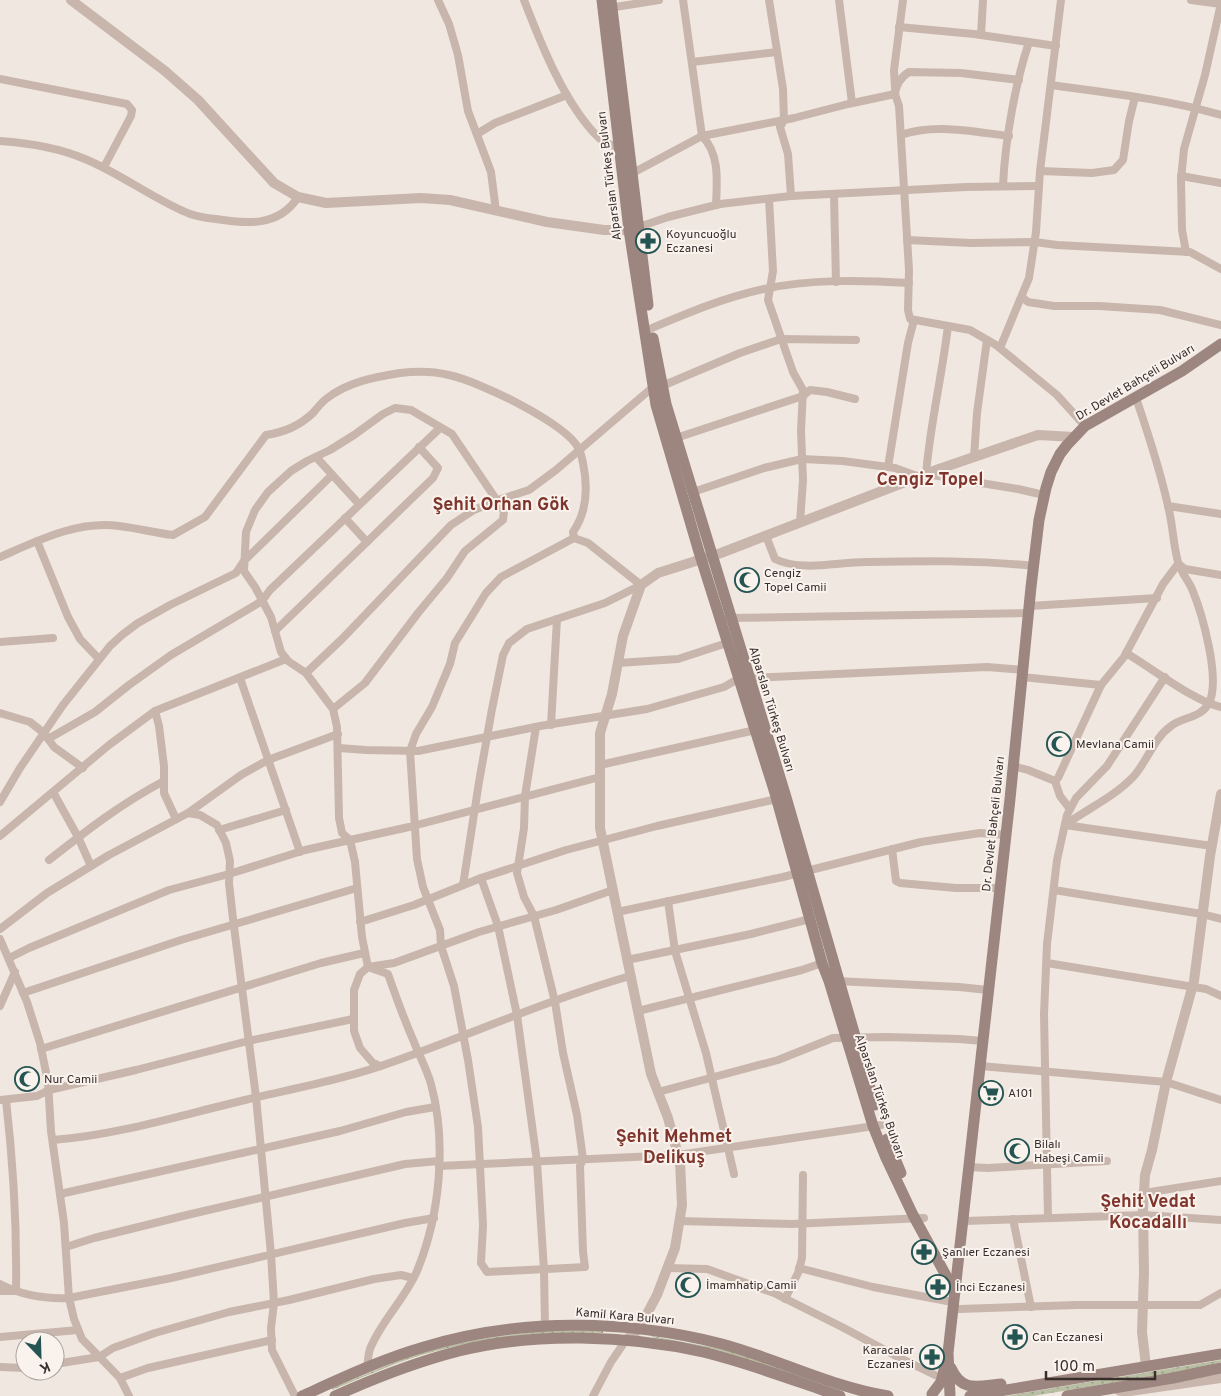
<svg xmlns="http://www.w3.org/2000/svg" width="1221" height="1396" viewBox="0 0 1221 1396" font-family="Overpass,sans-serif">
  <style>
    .grass { fill: url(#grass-dots) }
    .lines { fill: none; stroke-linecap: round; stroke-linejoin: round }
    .minor { stroke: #c8b6ad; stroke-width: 8 }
    .tertiary { stroke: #c8b6ad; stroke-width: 10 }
    .secondary { stroke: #9c867f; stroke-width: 11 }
    .labels { text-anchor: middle; stroke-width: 4; stroke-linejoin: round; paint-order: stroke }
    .street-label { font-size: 12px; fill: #382d2b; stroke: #f9f2ed }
    .poi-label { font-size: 12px; fill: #382d2b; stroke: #f9f2ed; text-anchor: start }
    .district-label { font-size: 18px; font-weight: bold; fill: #7f352b; stroke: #f9f2ed }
  </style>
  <defs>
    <pattern id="grass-dots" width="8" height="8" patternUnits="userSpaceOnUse" patternTransform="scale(1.25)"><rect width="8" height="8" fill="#b9bfa2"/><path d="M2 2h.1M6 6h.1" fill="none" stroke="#979c84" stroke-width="1.8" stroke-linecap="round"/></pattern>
  </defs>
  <rect width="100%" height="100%" fill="#f1e7e1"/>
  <g class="grass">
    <path d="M557,1330L603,1331V1333C546,1332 491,1336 436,1351C400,1360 366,1376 332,1390V1388C360,1377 388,1364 417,1354C463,1340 510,1334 557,1330Z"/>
    <polygon points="652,1336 726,1350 866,1396 859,1396 718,1350 652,1337"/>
    <polygon points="1221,1360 1221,1362 1195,1369 1033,1396 1006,1396"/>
  </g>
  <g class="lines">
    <g class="minor">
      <polyline points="438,0 449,24 458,55 468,111 491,172 496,211"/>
      <path d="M524,0C541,44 565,105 599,138C604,143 613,145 619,148"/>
      <path d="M683,0L702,136C720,154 717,181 716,205"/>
      <polyline points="769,0 783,89 784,120 780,127 788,154 791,196"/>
      <polyline points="839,0 852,103"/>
      <polyline points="1191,0 1221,4"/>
      <polyline points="609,8 659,0"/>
      <polyline points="899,27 974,34 1056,46"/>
      <polyline points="981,35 983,0"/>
      <polyline points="692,62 777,52"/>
      <polyline points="0,79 127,104 132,110 131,116 104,167"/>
      <path d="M1051,85C1108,93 1166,99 1221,115"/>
      <polyline points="895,89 894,70 903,0"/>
      <polyline points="895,94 899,106 909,270 908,310 910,319 970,330 996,345 1057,395 1085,426"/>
      <polyline points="477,134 495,123 567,95"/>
      <path d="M901,135C935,123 973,132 1009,136"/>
      <path d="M0,141C29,143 59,148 85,159C119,173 149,196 183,211C193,216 204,218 216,219C246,224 279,227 298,197"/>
      <polyline points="1040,171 1092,173 1114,170 1123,160 1129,121 1135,97"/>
      <path d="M629,175L702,136L794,118L848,104L895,94C896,85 901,77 909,72L961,73L1019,80"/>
      <polyline points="1181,176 1221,183"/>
      <path d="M1003,186C1005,141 1015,84 1029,42"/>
      <polyline points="834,195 836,282"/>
      <polyline points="769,199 773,271 768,300 793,372 803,390 801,431 803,480 800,523"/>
      <polyline points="636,228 668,217 720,204 791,196 966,187 1039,186"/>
      <polyline points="907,240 971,243 1035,242 1057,245 1190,252 1221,269"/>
      <polyline points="1186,252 1182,230 1181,179 1184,149 1205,75 1221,3"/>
      <polyline points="1022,297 1028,302 1054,306 1099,306 1160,310 1221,325"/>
      <path d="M948,326C942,376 930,425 926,474L1018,489L1044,495"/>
      <path d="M645,331C683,315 722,298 764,289C810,279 861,280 909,283"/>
      <polyline points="1000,348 1029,278 1036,232 1040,171 1061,0"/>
      <polyline points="662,386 740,353 781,339 856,340"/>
      <polyline points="676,438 803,396 810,390 827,392 855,399"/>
      <polyline points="316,457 359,504"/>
      <polyline points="974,457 977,413 987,340"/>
      <polyline points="888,467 908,343 914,320"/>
      <polyline points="693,492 764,468 802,459 843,461 895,468 920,477"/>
      <polyline points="1168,506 1221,514"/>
      <polyline points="345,518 367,542"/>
      <path d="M766,536L775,559C802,572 837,562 866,562C921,561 979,560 1034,566"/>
      <polyline points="37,541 68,617 80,639 99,659"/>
      <path d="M0,557C37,541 78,520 119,526C137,528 155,533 173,535L205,517L266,435C285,432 299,426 313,413C317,408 321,403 326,399C347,382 375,377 400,373C416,371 433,371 449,375C478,381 566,423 579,449C581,453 582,459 583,463C588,487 587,512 573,532L574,538L588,543L641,585L605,603L527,629L509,643L503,655L492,709L479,782L463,885"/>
      <polyline points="1180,565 1185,569 1221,575"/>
      <polyline points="1030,606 1157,598"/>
      <polyline points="728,618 1029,613"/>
      <polyline points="275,631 433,478 438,468 419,447"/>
      <polyline points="0,642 53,638"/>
      <path d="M1126,653C1152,668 1193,701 1221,707"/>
      <polyline points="618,663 678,659 727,643"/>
      <polyline points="306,673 342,639 451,525 474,510 501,499 529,490 556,470 653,387"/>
      <polyline points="1022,677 1101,685"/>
      <polyline points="240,678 300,852"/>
      <path d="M333,709L365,683L418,613L447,578L465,551L503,520L504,511L452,434L411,410L395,408L383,414L354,435L330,450L307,461L291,471L268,492L255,510L246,532L244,571L255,587L271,617L281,652L288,661L306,673L333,709L337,727L339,818L342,833L350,840L355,862L362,937L368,967L388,974C396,997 404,1019 414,1042C419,1055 427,1070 431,1084C447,1143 440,1215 417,1271C405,1299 381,1321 370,1349C368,1355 368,1362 367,1368"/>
      <polyline points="155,711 159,726 164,766 164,793 176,819"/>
      <polyline points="0,713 30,722 44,733 54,747 83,768"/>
      <polyline points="551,725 557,619"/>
      <polyline points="536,727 525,796 524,828 517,873 524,897 534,916 555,1002 563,1053 577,1115 583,1159 580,1166 583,1252 585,1267 487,1272 481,1263 483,1225 478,1127 468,1060 454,986 441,946 440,930 423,887 417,859 410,751 416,734 432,707 450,664 455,643 486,593 501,577 574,538"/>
      <polyline points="48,739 95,712 129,685 171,655 262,601 270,590 440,428"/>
      <polyline points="339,748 366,750 418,751 540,726 647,709 724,687 738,679 749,678 987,667 1023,670"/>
      <polyline points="600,765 760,729"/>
      <polyline points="1013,766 1028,770 1055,781 1060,796 1070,809"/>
      <polyline points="1055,781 1058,778 1101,685 1124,657 1163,584 1178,564"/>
      <polyline points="53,792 78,837 91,866"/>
      <polyline points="0,802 20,768 63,705 110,646 122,635 138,623 170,605 236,573 244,561 332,475"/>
      <polyline points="188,813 241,775 268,760 338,734"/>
      <path d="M1065,825C1087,809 1114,797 1133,777C1147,762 1153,739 1171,726C1183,717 1201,718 1209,703C1221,679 1202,613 1192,589C1188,580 1180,571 1178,562C1173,544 1173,525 1168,506C1160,470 1148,433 1136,398"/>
      <polyline points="1065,825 1212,846"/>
      <polyline points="219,830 286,810"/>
      <polyline points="0,836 109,745 155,711 286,659"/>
      <polyline points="892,849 896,881 900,883 956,888 1000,888"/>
      <path d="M49,860C86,831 122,803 164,781"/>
      <polyline points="481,878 498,926 517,1015 537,1162 544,1270 545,1326"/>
      <polyline points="1054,890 1202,914 1221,919"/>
      <polyline points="668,901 675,951 706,1053 734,1174"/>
      <polyline points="617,912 783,877 921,842 980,833 1006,835"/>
      <polyline points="360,922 414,905 481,878 566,850 657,826 781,798"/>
      <polyline points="0,929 47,893 109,855 188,813 200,815 217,825 226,843 230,861 229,883 233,919 256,1097 271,1254 274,1303 271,1328 272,1350 295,1396"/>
      <polyline points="0,939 27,1002 40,1043 48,1082 51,1131 64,1223 69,1298 74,1319 82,1339 120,1378 129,1396"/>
      <polyline points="9,958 29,948 169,890 229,874 305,850 409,827 600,777"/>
      <polyline points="627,960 751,934 810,919"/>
      <polyline points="1047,963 1206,989 1221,996"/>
      <polyline points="836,981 959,987 988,990"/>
      <polyline points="23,993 181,940 357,888"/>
      <polyline points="0,1006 15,972"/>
      <polyline points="638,1011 802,970 822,963"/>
      <polyline points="41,1049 321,963 364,953"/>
      <polyline points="380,1066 373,1063 360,1048 354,1031 354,990 360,974 368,967 394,963 479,932 556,910 613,890"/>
      <polyline points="980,1066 1166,1082 1221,1100"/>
      <polyline points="658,1092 778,1060 833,1038 887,1037 959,1039 983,1041"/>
      <polyline points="0,1100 37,1096 49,1090 136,1070 248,1041 353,1019"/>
      <path d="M53,1140C118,1135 181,1115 245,1100C295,1088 347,1079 395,1061C474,1033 550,999 630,976"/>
      <polyline points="439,1166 678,1155 881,1125"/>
      <polyline points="968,1167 988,1168 1107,1161"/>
      <polyline points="1144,1193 1221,1181"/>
      <polyline points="60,1194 340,1131 406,1112 435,1107"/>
      <polyline points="1048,1218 1044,1014 1047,944 1057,860 1067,815 1076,798 1107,766 1165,677"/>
      <polyline points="1013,1219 1031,1307"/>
      <polyline points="679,1221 792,1224 924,1218"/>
      <polyline points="964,1221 1144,1215 1221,1220"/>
      <polyline points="66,1247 94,1238 187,1215 405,1164 439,1161"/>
      <polyline points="667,1268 707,1269 774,1293 842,1327 898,1357 941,1378"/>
      <polyline points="799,1268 873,1287 947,1301"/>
      <path d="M0,1284C21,1295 46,1299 69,1298L171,1278L405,1223L434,1218"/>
      <path d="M0,1291H16C17,1229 13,1161 6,1100"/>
      <polyline points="785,1299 798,1273 802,1258 803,1175"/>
      <polyline points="959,1309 1077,1305 1200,1305 1221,1293"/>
      <polyline points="0,1337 78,1330"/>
      <polyline points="55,1364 99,1357 113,1348 155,1333 229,1312 289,1300 374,1279 401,1275 413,1278"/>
      <polyline points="0,1367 25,1368"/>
      <polyline points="120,1378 148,1368 272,1340"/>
      <polyline points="593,1396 611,1362 626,1340"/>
    </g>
    <g class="tertiary">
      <polyline points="71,0 165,71 198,100 274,183 298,197 326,203 421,198 450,200 547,222 604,230 629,230"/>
      <polyline points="626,1340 639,1329 657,1295 675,1248 682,1205 680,1162 668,1118 651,1074 600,828 600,733 612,694 623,636 641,585 658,573 721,553 939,469 1038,435 1074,437"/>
      <polyline points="1146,1366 1142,1332 1144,1272 1143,1209 1145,1175 1152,1150 1166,1082 1194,981 1210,856 1221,794"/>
      <polyline points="1116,1388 1120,1391 1130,1391 1221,1378"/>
    </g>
    <g class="secondary">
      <polyline points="602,0 629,230 656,405 699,552 775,793 822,963 829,981 873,1126 886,1158 913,1215 955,1292"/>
      <polyline points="611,0 648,305"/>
      <polyline points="653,338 666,404 786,797 875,1105"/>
      <polyline points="887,1139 901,1173"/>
      <path d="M951,1368C962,1393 978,1386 1001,1384"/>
      <polyline points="932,1394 941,1382 946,1362"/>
      <polyline points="950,1395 948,1353 1010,799 1031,587 1039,520 1046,488 1051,472 1060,454 1067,445 1085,426 1182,371 1221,344"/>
      <path d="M302,1396C342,1378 382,1359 424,1347C521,1318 625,1319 722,1344C778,1359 831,1387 888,1396"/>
      <path d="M335,1396C375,1378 416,1362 459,1351C534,1332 628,1335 703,1352C749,1363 795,1381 840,1396"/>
      <polyline points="970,1396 1221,1354"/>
      <polyline points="1067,1396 1173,1378 1221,1368"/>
    </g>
  </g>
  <defs>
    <symbol id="pharmacy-ring" viewBox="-11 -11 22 22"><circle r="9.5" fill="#f9f2ed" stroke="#245552" stroke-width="1.5"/><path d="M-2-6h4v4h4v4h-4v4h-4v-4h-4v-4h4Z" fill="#245552"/></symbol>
    <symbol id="mosque-ring" viewBox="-11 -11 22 22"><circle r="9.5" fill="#f9f2ed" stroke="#245552" stroke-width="1.5"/><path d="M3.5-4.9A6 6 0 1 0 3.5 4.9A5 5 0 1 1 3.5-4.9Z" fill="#245552"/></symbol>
    <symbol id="supermarket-ring" viewBox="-11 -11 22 22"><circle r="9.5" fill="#f9f2ed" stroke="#245552" stroke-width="1.5"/><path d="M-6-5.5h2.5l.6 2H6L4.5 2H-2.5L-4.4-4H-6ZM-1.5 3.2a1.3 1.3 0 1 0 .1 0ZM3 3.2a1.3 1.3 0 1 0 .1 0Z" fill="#245552"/></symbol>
  </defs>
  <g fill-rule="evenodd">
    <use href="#pharmacy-ring" x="634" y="227" width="28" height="28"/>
    <use href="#mosque-ring" x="733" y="566" width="28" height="28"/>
    <use href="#mosque-ring" x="1045" y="730" width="28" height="28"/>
    <use href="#mosque-ring" x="13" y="1065" width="28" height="28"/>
    <use href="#supermarket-ring" x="977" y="1079" width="28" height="28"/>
    <use href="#mosque-ring" x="1003" y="1137" width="28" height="28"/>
    <use href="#pharmacy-ring" x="910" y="1238" width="28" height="28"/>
    <use href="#mosque-ring" x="674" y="1271" width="28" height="28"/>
    <use href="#pharmacy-ring" x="924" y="1273" width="28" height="28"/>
    <use href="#pharmacy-ring" x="1001" y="1323" width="28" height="28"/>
    <use href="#pharmacy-ring" x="918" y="1343" width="28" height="28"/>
  </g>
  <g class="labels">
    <g class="street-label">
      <text transform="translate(609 176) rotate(-97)" y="4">Alparslan Türkeş Bulvarı</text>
      <text transform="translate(1135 382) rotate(-31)" y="4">Dr. Devlet Bahçeli Bulvarı</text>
      <text transform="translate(772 709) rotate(73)" y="4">Alparslan Türkeş Bulvarı</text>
      <text transform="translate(993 824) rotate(-84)" y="4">Dr. Devlet Bahçeli Bulvarı</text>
      <text transform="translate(880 1096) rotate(71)" y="4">Alparslan Türkeş Bulvarı</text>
      <text transform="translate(625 1316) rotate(5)" y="4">Kamil Kara Bulvarı</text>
    </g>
    <g class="poi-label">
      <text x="666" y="238">Koyuncuoğlu<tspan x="666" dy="14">Eczanesi</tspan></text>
      <text x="764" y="577">Cengiz<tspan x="764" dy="14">Topel Camii</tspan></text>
      <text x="1076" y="748">Mevlana Camii</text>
      <text x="44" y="1083">Nur Camii</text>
      <text x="1008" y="1097">A101</text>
      <text x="1034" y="1148">Bilalı<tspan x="1034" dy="14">Habeşi Camii</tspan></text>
      <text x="942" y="1256">Şanlıer Eczanesi</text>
      <text x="706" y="1289">İmamhatip Camii</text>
      <text x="956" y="1291">İnci Eczanesi</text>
      <text x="1032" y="1341">Can Eczanesi</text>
      <text x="914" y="1354" text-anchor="end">Karacalar<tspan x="914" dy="14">Eczanesi</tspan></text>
    </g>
    <g class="district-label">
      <text x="930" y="485">Cengiz Topel</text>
      <text x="501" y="510">Şehit Orhan Gök</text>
      <text x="674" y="1142">Şehit Mehmet<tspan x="674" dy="21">Delikuş</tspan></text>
      <text x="1148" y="1207">Şehit Vedat<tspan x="1148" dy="21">Kocadallı</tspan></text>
    </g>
  </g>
  <g transform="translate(40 1356) rotate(157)"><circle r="24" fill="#f9f2ed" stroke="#aca39f"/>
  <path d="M0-4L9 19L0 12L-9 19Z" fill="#245552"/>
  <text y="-8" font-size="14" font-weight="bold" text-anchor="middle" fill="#382d2b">K</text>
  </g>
  <path d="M1046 1371v8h109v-8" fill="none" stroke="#382d2b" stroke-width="2.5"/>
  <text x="1054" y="1371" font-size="15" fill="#382d2b" stroke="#f9f2ed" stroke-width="4" paint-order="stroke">100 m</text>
</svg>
